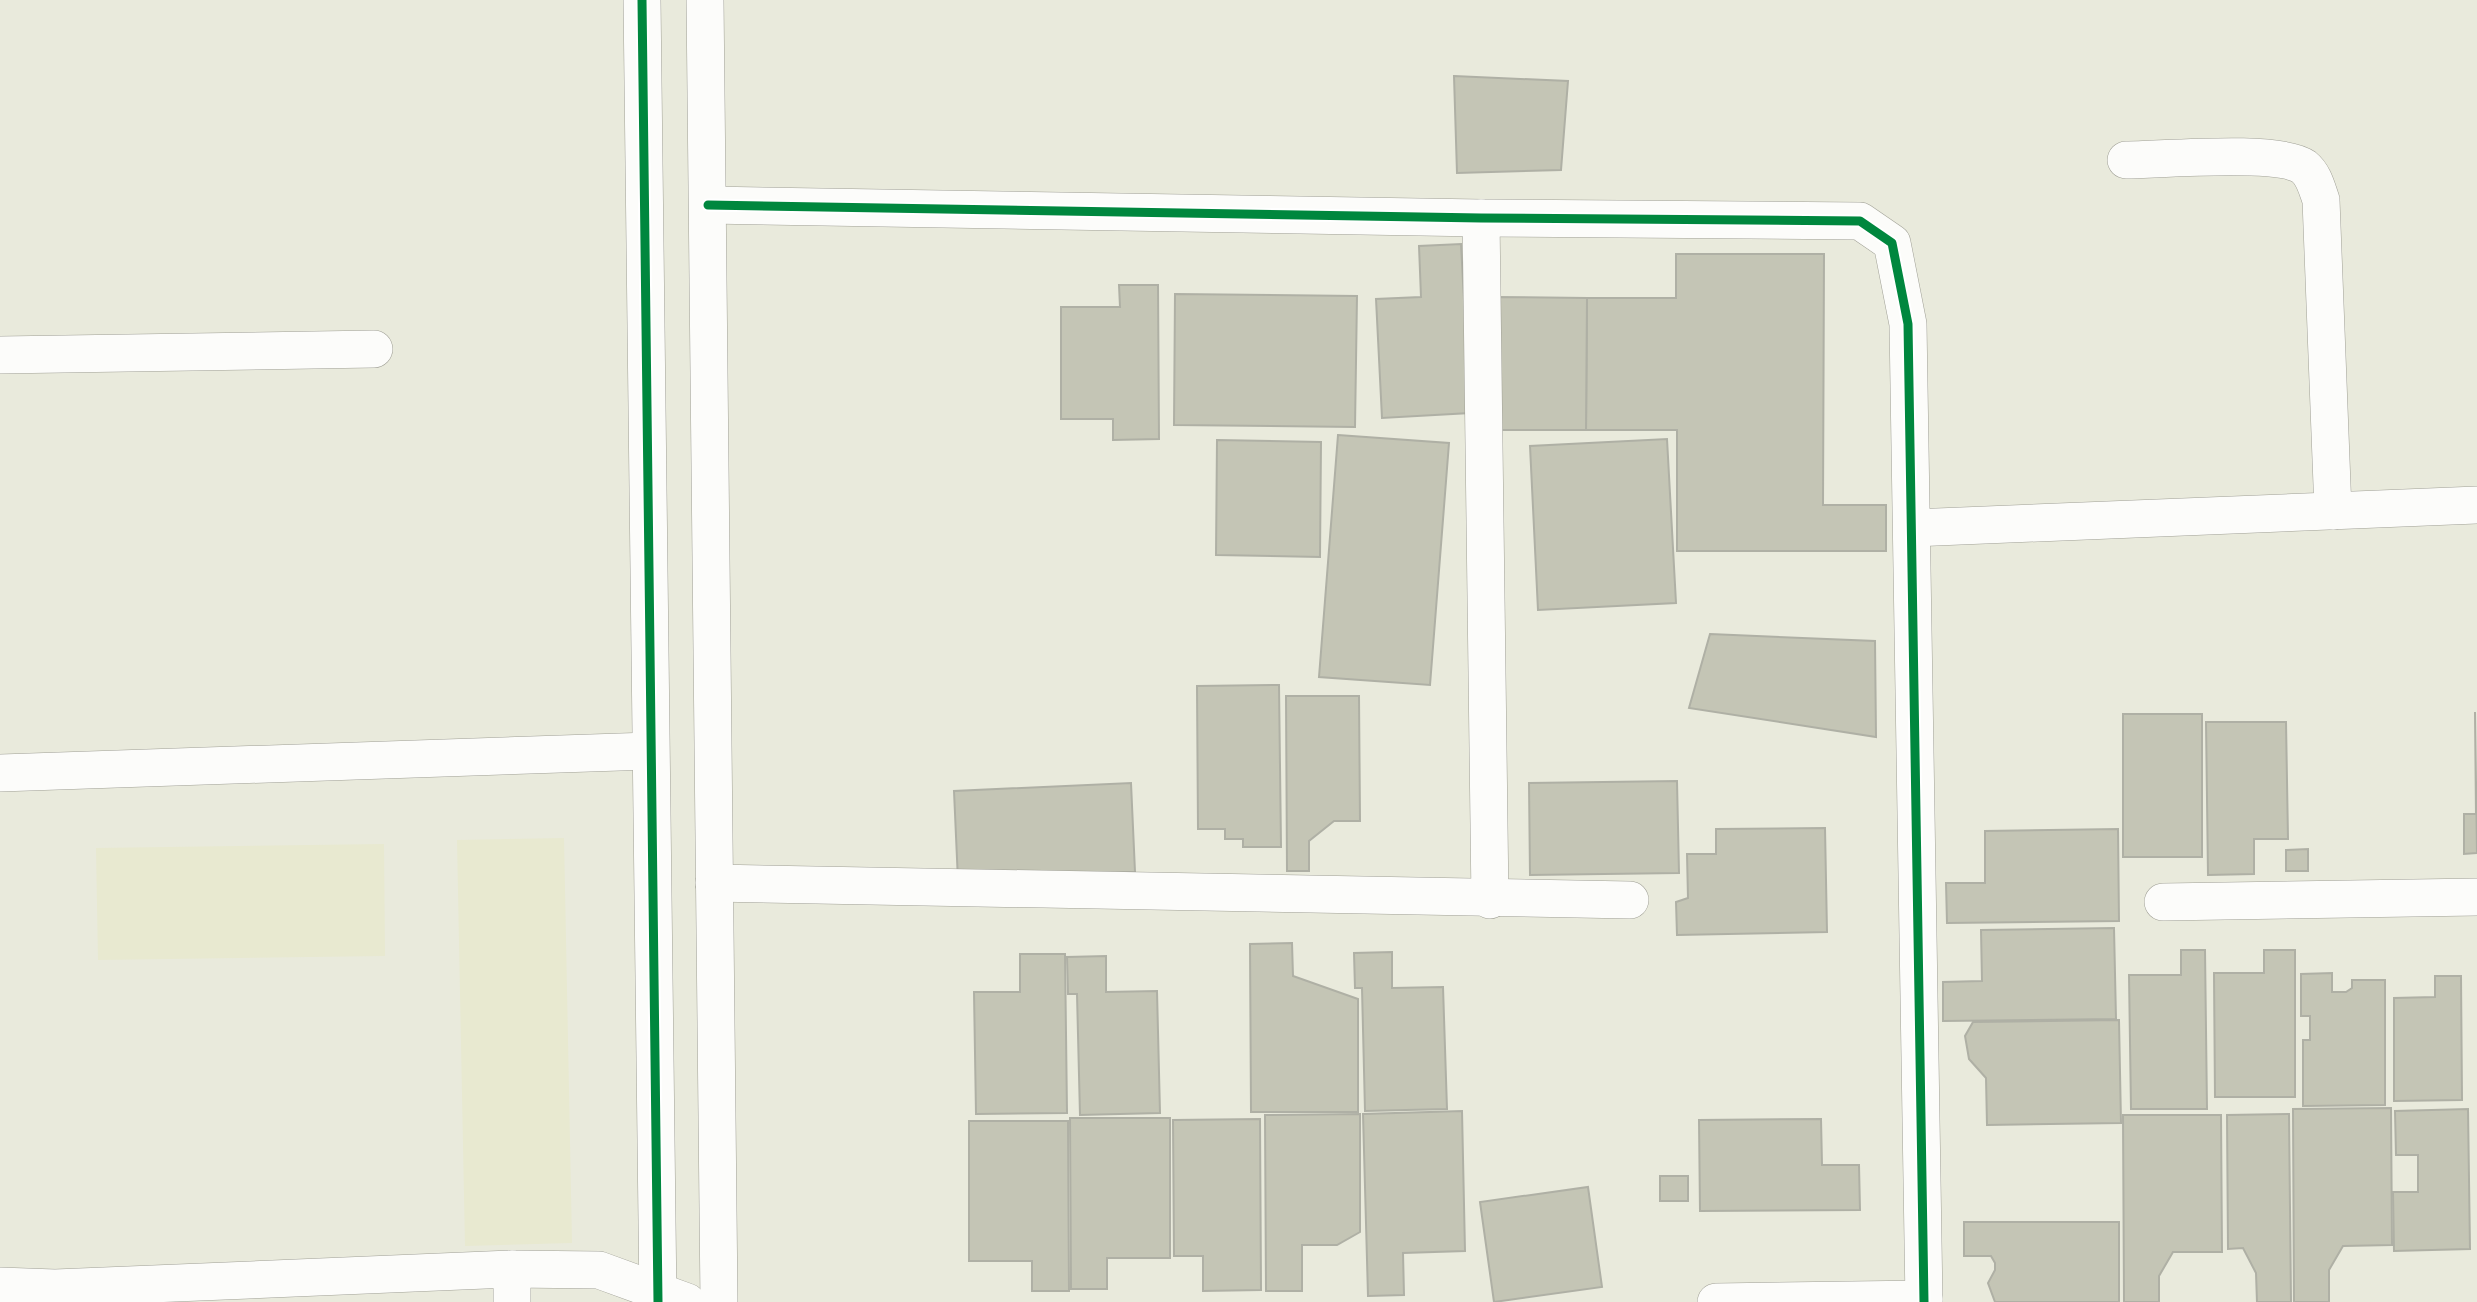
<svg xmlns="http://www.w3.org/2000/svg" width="2477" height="1302" viewBox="0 0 2477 1302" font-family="Commissioner,sans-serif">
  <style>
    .built { fill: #e8e9d0 }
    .building { fill: #c4c5b5; stroke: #afb0a5; stroke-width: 2 }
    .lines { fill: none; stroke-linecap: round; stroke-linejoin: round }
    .minor-casing { stroke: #a0a096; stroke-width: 38 }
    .minor { stroke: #fcfcfa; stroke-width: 37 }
    .cycleway-casing { stroke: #fff; stroke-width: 13 }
    .cycleway { stroke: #00873e; stroke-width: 9 }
  </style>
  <rect width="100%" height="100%" fill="#e9eadc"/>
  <g class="built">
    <polygon points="564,838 572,1243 465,1246 457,840"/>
    <polygon points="384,844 385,956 98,960 96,848"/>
  </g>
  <g class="building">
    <polygon points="1454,76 1568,81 1561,170 1457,173"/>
    <polygon points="1461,244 1470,413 1382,418 1376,299 1421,297 1419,246"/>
    <polygon points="1676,254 1824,254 1823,505 1886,505 1886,551 1677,551 1677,430 1586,430 1587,298 1676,298"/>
    <polygon points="1119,285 1158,285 1159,439 1113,440 1113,419 1061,419 1061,307 1120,307"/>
    <polygon points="1175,294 1357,296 1355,427 1174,425"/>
    <polygon points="1494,297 1587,298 1586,430 1493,430"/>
    <polygon points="1338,435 1449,443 1430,685 1319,677"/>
    <polygon points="1667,439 1676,603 1538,610 1530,446"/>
    <polygon points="1217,440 1321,442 1320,557 1216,555"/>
    <polygon points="1710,634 1875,641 1876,737 1689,708"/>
    <polygon points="1279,685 1281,847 1243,847 1243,839 1225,839 1225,829 1198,829 1197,686"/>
    <polygon points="1286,696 1359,696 1360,821 1334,821 1309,841 1309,871 1287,871"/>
    <polygon points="2475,712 2477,853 2464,854 2464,814 2476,814"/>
    <rect x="2123" y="714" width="79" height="143"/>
    <polygon points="2206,722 2286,722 2288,839 2254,839 2254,874 2208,875"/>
    <polygon points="1677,781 1679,873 1530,875 1529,783"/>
    <polygon points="1131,783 1135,872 958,881 954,791"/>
    <polygon points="1825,828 1827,932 1677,935 1676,902 1688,898 1687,854 1716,854 1716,829"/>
    <polygon points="2118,829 2119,921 1947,923 1946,883 1985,883 1985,831"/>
    <polygon points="2308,849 2308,871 2286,871 2286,850"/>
    <polygon points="2114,928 2116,1019 1943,1021 1943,982 1982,981 1981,930"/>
    <polygon points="1292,943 1293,976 1358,999 1358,1112 1251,1112 1250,944"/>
    <polygon points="2181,950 2205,950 2207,1109 2131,1109 2129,975 2181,975"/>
    <polygon points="2264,950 2295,950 2295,1097 2215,1097 2214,973 2264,973"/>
    <polygon points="1392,952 1392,988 1443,987 1447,1109 1365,1111 1362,988 1355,988 1354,953"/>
    <polygon points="1020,954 1065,954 1067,1113 976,1114 974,992 1020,992"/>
    <polygon points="1106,956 1106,992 1157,991 1160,1113 1080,1115 1077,994 1068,994 1067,957"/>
    <polygon points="2332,973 2332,992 2346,992 2352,988 2352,980 2385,980 2385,1105 2303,1106 2303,1040 2310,1040 2310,1016 2301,1016 2301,974"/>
    <polygon points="2435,976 2461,976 2462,1100 2394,1101 2394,998 2435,997"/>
    <polygon points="2119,1020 2121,1123 1987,1125 1986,1078 1969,1059 1965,1036 1973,1022"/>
    <polygon points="2391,1108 2392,1245 2343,1246 2329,1270 2329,1302 2294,1302 2293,1109"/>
    <polygon points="2468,1109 2470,1249 2394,1251 2393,1192 2418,1192 2418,1155 2396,1155 2395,1111"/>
    <polygon points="1462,1111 1465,1251 1403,1253 1404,1295 1368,1296 1363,1114"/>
    <polygon points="1360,1114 1360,1232 1337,1245 1302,1245 1302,1291 1266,1291 1265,1115"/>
    <polygon points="2289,1114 2291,1302 2257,1302 2256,1273 2243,1248 2228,1249 2227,1115"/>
    <polygon points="2123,1115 2221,1115 2222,1252 2173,1252 2159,1276 2159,1302 2124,1302"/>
    <polygon points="1070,1118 1170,1118 1170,1258 1107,1258 1107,1289 1071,1289"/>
    <polygon points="1260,1119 1261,1290 1203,1291 1203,1256 1174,1256 1173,1120"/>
    <polygon points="1821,1119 1822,1165 1859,1165 1860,1210 1700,1211 1699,1120"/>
    <polygon points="969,1121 1068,1121 1069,1291 1032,1291 1032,1261 969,1261"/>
    <rect x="1660" y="1176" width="28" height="25"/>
    <polygon points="1588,1187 1602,1287 1494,1302 1480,1202"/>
    <polygon points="1964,1222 2119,1222 2119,1302 1995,1302 1988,1283 1995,1270 1995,1263 1991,1256 1964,1256"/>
  </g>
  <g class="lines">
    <defs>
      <g id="minor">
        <polyline points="642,0 658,1302"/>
        <polyline points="705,0 719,1302"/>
        <path d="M2126,160C2161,160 2279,149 2304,167C2314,175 2317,189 2321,200L2333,511"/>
        <polyline points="708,205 1481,218 1860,221 1892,243 1908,324 1924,1302"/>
        <polyline points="1481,218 1490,900"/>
        <polyline points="0,355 374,349"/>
        <polyline points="1912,528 2477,505"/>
        <polyline points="0,773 650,751"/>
        <polyline points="714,883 1630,900"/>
        <polyline points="2163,902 2477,897"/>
        <polyline points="0,1286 55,1288 512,1269 599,1270 687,1302"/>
        <polyline points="512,1302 512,1269"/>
        <polyline points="1716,1302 1924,1299"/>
      </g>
    </defs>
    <use href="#minor" class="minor-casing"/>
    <use href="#minor" class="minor"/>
    <defs>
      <g id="cycleway">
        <polyline points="642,0 658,1302"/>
        <polyline points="708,205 1481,218 1860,221 1892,243 1908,324 1924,1302"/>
      </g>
    </defs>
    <use href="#cycleway" class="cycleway-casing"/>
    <use href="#cycleway" class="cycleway"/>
  </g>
</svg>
